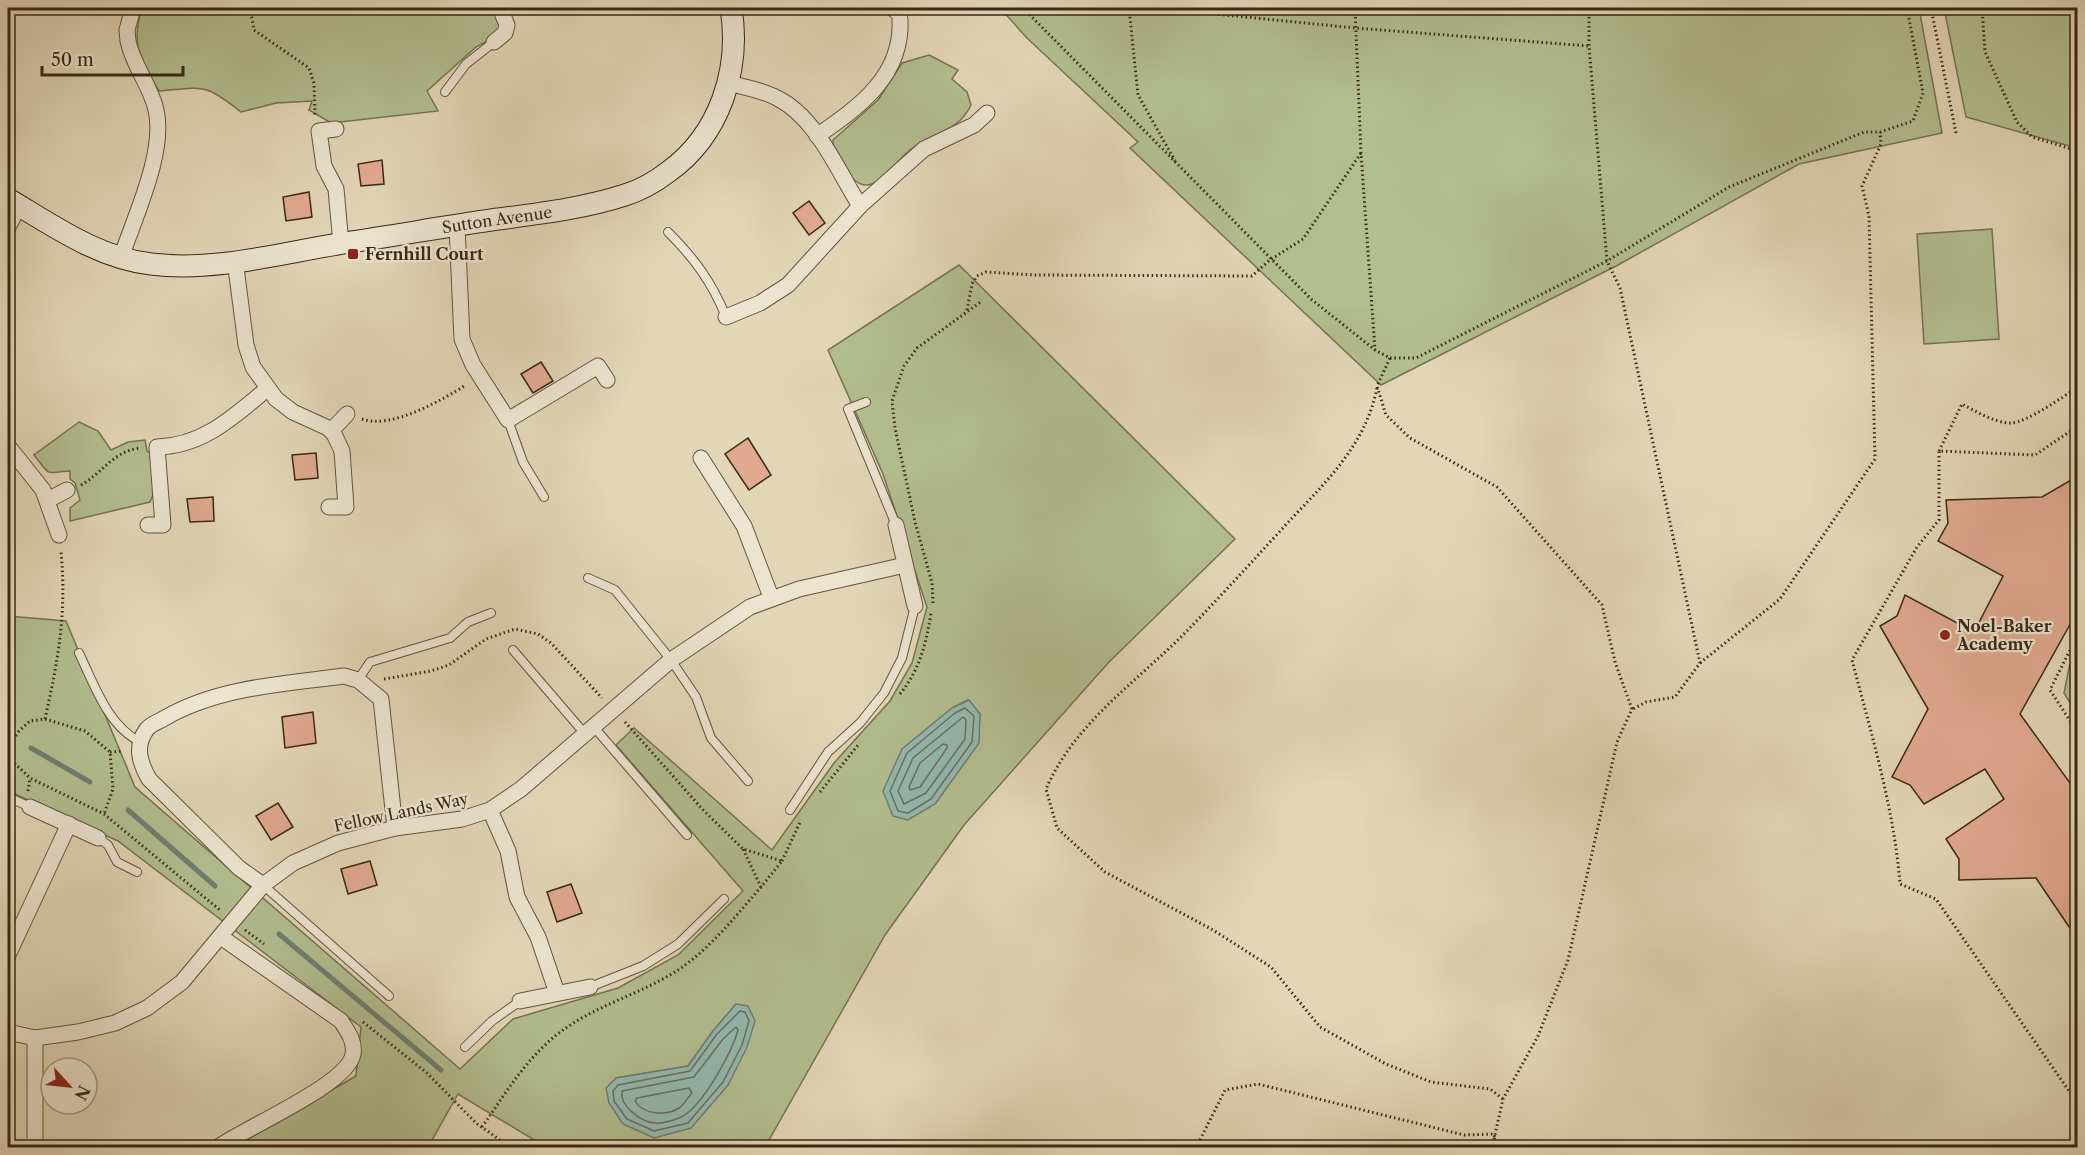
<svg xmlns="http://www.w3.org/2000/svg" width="2085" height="1155" viewBox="0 0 2085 1155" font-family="'Libre Caslon Text',serif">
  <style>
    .green { fill: #b2be8f; stroke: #757352; stroke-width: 1.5; fill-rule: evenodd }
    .water { fill: #95b9b1; stroke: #707f73; stroke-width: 1.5 }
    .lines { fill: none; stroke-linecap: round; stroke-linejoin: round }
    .shore { stroke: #667063; stroke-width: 1.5 }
    .stream { stroke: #707f73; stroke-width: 5 }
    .building { fill: #e1a98f; stroke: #382815; stroke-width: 1.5 }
    .lane-casing { stroke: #62543e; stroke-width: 10 }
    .street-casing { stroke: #62543e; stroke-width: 17 }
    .secondary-casing { stroke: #382815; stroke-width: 23 }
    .path { stroke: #382815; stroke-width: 3; stroke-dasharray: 1.5 3; stroke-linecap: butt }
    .lane { stroke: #ece4d0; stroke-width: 8 }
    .street { stroke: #ece4d0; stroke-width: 15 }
    .secondary { stroke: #ece4d0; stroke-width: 21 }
    .poi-dot { fill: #8f2418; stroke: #ece4d0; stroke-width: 2 }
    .labels { text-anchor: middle; stroke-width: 4.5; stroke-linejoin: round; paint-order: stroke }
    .street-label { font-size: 16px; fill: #382815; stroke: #ece4d0 }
    .poi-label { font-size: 16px; font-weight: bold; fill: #382815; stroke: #ece4d0; text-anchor: start }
  </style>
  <rect width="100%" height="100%" fill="#e2d6b7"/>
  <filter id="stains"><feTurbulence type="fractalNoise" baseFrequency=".00333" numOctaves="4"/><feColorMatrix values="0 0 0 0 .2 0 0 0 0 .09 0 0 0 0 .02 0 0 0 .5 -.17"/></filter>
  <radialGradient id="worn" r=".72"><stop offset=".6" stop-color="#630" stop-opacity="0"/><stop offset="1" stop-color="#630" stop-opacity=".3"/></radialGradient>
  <g class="green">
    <path d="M142,8H496L503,25L493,38L476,47L427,91L438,111L331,123L309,110L312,101L276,103L241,112C205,83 204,87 159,91C139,61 131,42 142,8Z"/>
    <polygon points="1000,8 1919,8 1942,133 1799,164 1618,265 1381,385 1130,148 1138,142 1027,38"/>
    <polygon points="1944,8 2077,8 2077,148 1966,117"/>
    <path d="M929,55L958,70L952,79L967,92L971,105C958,133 932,132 910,150C898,159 882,184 867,185C852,186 832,154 833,140L878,100L902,63Z"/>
    <polygon points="1992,229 1999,339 1924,344 1917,234"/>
    <path d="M959,265L1235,539L1109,662L964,825L885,935L765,1147H546L458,1094L428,1147H235L356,1076L361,1027L118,841L8,791V616L66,621L135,787L460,1069L513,1019L618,988L678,955L743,891L616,745L634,728L772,850L834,763L890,701L912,663L927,607L883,474L828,350ZM968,700L980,714L978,743L935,804L952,708ZM736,1004L691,1128L616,1078L688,1066L713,1031Z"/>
    <path d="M79,422L98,431L111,450L128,442L145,440L147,451L151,454L155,490L150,502L70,521V508L80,500L75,483L70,479V471C44,472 53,479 34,455Z"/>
    <polygon points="2073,648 2077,649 2077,714 2064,693"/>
  </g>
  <g class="water">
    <polygon points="969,700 980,714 979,743 935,804 908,820 893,816 883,791 902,749 952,708"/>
    <polygon points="736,1004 748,1006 755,1021 747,1047 728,1085 691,1128 654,1138 623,1124 609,1103 606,1088 616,1078 688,1066 713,1031"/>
  </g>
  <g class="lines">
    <g class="shore">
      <polygon points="965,708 974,716 972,742 931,799 908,813 898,811 890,791 907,753 955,713"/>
      <polygon points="963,717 966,720 965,739 926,793 904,804 898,791 913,758"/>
      <polygon points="943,744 947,745 947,748 920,787 910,790 909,787 920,763"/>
      <polygon points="740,1011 745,1012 749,1021 742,1045 723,1082 688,1123 654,1131 627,1119 614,1101 613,1091 618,1085 690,1071 717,1034"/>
      <path d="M736,1027L738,1030C732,1052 703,1105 683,1116C678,1119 662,1124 656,1123C642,1123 619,1106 622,1091L694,1077L723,1039Z"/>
      <path d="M689,1088L692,1093C688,1097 684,1105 679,1108C666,1116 643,1115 635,1101L637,1098Z"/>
    </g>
    <g class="stream">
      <polyline points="31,748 90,782"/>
      <polyline points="128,810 215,886"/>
      <polyline points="279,934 441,1070"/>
    </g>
  </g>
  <g class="building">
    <polygon points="382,160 384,184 361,186 358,164"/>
    <polygon points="309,192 312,217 286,221 283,197"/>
    <polygon points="809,201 825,223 809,235 793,213"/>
    <polygon points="541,362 553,381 533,393 521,374"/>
    <polygon points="748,438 771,475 749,490 725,454"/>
    <polygon points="316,453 318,478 295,480 292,455"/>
    <polygon points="2078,476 2078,610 2020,714 2078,794 2078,940 2036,878 1959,880 1959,859 1946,839 2004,799 1985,769 1924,804 1910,785 1892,777 1928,709 1880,626 1897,616 1905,595 1974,632 2003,576 1938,541 1948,523 1946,500 2042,497"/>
    <polygon points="213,497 214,521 190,522 187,499"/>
    <polygon points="313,712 316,743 285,748 282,717"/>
    <polygon points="278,803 293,827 271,840 256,816"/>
    <polygon points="370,861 377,885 348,894 341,869"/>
    <polygon points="571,884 582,913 557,922 547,892"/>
  </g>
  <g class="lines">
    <defs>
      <g id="lane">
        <polyline points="887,8 900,19"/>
        <polyline points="445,92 466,64 494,42"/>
        <path d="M668,232C694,258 712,282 726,317"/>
        <polyline points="866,402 848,409 896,525"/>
        <polyline points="508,420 523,462 544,497"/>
        <polyline points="588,578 615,590 671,660 696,697 711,738 748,781"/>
        <polyline points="513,650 585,734"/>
        <path d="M79,653C94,684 108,727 141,742"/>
        <polyline points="358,680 370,662 450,638 468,622 491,613"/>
        <polyline points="593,726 687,835"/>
        <polyline points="8,797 30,807"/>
        <polyline points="790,810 828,752 860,723 884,693 902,658 915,606"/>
        <polyline points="98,838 108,845 117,862 137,872"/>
        <polyline points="263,885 389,996"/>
        <polyline points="590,987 643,966 678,944 724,899"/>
        <polyline points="465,1047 492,1021 520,1001"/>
      </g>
      <g id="street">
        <polyline points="494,42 505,33 507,25 500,8"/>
        <path d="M728,83C744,87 762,90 777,98C816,117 838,171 860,206L924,149L974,125L987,113"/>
        <polyline points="336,129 319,131 324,166 336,189 341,244"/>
        <path d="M817,136C859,107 903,76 900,19"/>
        <polyline points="457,226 462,339 473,365 508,420 598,366 607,380"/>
        <polyline points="8,227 19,206"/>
        <path d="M121,258C134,218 166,152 156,110C151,86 133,66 128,41L127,30L133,8"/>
        <polyline points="235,260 246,345 253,367 276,399 293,412 328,428 334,434 342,451 346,507 329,507"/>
        <polyline points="726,317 760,303 788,285 860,206"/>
        <polyline points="331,431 347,414"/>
        <polyline points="8,446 43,490 59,535"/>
        <polyline points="701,458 744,526 771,597"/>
        <polyline points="48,500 67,490"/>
        <path d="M148,525H163L157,447C203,446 233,417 267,389"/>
        <polyline points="896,525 915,606"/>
        <polyline points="30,807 98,838"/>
        <polyline points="490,810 508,851 517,897 538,937 557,993"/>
        <path d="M263,885L239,868L149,779C140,763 134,746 147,729C151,724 158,722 163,719C217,687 284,684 344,676L358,680L381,699L395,828"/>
        <polyline points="8,955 69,824"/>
        <polyline points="520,1001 590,987"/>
        <polyline points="8,1032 35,1038 78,1032 115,1023 147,1008 182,982 263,885 293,863 338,843 395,828 462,819 490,810 521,789 671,660 750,607 799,589 905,565"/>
        <polyline points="35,1148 35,1038"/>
        <path d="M217,1148C244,1128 348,1085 353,1054C355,1041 348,1032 341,1021L221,937"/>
      </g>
      <g id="secondary">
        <path id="s1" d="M8,199C52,225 98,258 151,264C214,272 281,253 344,243C393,236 442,227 491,220C535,214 582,209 625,195C641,190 655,182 668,172C720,135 741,69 731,8"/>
      </g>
    </defs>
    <use href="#lane" class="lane-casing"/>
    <use href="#street" class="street-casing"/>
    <use href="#secondary" class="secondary-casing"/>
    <g class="path">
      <polyline points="250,8 254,30 309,68 314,83 315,115"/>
      <polyline points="1023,8 1311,299 1375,350 1390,358 1377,386 1386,415 1410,438 1497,487 1602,605 1615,662 1632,709 1617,742 1568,960 1538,1036 1503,1099 1492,1148"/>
      <polyline points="1129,8 1138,95 1175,161"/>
      <polyline points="1156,8 1355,28 1589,46"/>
      <polyline points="1355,8 1361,153 1375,350"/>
      <polyline points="1589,8 1589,46 1607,261 1620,288 1700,663 1675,697 1646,702 1633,709"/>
      <polyline points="1931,8 1956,133"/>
      <polyline points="1982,8 1985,52 2017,122 2032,137 2078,151"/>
      <polyline points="967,310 972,284 977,276 986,272 1034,275 1252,276 1270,260 1303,239 1361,153"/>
      <polyline points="1390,358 1416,358 1607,261 1729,187 1864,132 1880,132 1913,121 1923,93 1907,8"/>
      <path d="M1377,388C1366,442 1331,477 1294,516C1258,555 1222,595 1185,633C1136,682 1074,724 1046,789L1057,828L1105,872L1213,930L1271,967L1320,1027L1386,1064L1431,1082L1490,1089L1503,1099"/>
      <path d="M362,419C390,430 442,400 466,385"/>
      <path d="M2078,426L2035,455L1939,451V520L1917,547L1852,660C1871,733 1894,808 1900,884L1936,899L2078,1104"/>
      <path d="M1939,451L1962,404C1975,411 1995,423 2011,423C2026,423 2064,396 2078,387"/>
      <path d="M81,485C103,473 113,451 140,448"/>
      <polyline points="933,603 932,583 915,522 895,428 892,401 904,366 917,348 982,301"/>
      <polyline points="2078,634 2050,690 2078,733"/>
      <polyline points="1700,663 1780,599 1875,459 1869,216 1862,186 1881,144 1880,132"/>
      <polyline points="384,679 431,671 449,665 486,639 515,629 538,634 551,643 602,698"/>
      <path d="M900,694C920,669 926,644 931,613"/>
      <path d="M45,719C58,661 67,612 61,552"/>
      <polyline points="625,722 704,811 743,849 782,861 761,887 743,849"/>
      <polyline points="8,747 19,731 30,721 45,719 85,731 110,752 113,789 104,814"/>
      <polyline points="110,752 123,751"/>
      <polyline points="8,757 30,778 104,814 221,911"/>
      <polyline points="28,791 30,778"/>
      <polyline points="820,792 859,744"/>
      <polyline points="782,861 801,820"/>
      <polyline points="245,930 264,944"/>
      <polyline points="363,1022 427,1073 476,1123 511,1148"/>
      <path d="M482,1127C501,1100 519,1070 543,1047C580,1010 627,1000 670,975C706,954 734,918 761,887"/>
      <polyline points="1196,1148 1225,1090 1258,1084 1464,1135 1494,1134 1497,1148"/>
    </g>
    <use href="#lane" class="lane"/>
    <use href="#street" class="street"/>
    <use href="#secondary" class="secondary"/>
  </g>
  <g class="poi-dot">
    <rect x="347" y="248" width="12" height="12" rx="3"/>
    <circle cx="1945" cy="635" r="6"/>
  </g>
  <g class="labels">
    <g class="street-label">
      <text dy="6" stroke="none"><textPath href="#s1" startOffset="508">Sutton Avenue</textPath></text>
      <text transform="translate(401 812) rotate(-12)" y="6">Fellow Lands Way</text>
    </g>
    <g class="poi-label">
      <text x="365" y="260">Fernhill Court</text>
      <text x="1957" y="632">Noel-Baker<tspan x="1957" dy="18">Academy</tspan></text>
    </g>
  </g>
  <rect width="2085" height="1155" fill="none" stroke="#e2d6b7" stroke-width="30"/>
  <rect x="9" y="9" width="2067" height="1137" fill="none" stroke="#382815" stroke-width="3"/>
  <rect x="15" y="15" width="2055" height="1125" fill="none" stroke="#382815" stroke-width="1.5"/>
  <g transform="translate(69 1086) rotate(117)"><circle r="28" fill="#ece4d0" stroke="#a49985" stroke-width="1.5"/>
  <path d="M0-4.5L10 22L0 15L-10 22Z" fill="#8f2418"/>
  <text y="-9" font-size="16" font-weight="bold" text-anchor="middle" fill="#382815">N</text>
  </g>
  <path d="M42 66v9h141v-9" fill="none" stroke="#382815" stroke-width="3"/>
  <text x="51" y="66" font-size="18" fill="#382815" stroke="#ece4d0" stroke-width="4.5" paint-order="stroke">50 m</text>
  <rect width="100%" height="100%" filter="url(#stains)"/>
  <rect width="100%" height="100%" fill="url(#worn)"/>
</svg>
